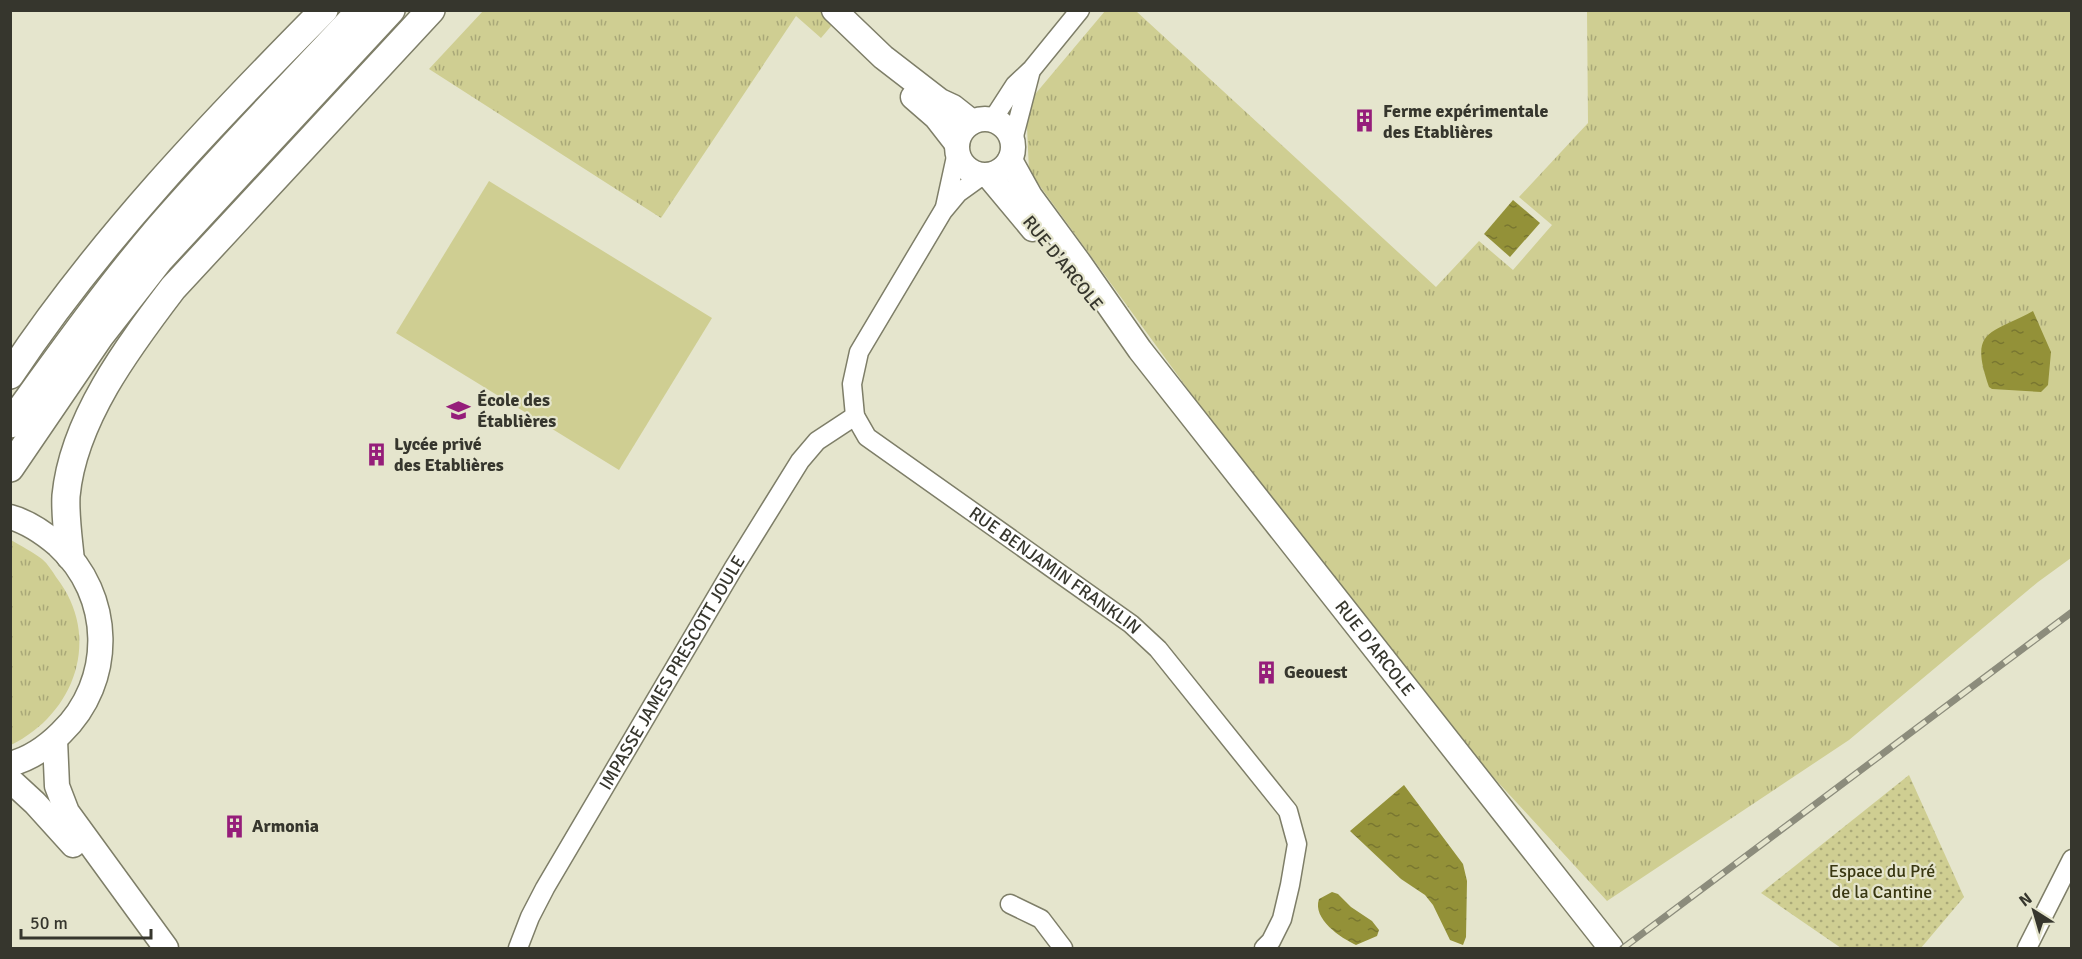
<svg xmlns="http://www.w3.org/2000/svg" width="2082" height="959" viewBox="0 0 2082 959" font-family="Signika,sans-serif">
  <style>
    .grass { fill: url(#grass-tufts) }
    .park { fill: url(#park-dots) }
    .garden { fill: #cfce92 }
    .water { fill: url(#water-ripples) }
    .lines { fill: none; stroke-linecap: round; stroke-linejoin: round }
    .minor-casing { stroke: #7e7e68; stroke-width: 21 }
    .major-casing { stroke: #7e7e68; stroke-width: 27 }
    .highway-casing { stroke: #7e7e68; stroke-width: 30 }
    .minor { stroke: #fff; stroke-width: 18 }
    .major { stroke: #fff; stroke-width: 24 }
    .highway { stroke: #fff; stroke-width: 27 }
    .rail-casing { stroke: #8c8c7c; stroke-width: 7 }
    .rail { stroke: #e5e5cd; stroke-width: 4.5; stroke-dasharray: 14; stroke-linecap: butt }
    .labels { text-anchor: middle; stroke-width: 4.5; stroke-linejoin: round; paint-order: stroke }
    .poi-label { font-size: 18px; font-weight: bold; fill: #36362d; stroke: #e5e5cd; text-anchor: start }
    .street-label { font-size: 18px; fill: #36362d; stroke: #e5e5cd }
    .park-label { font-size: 18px; fill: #393711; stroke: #e5e5cd }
  </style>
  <defs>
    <pattern id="grass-tufts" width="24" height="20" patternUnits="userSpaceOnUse" patternTransform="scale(1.5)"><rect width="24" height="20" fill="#cfce92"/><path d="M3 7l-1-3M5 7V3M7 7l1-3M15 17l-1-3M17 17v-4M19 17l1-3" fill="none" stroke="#a9a878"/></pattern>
    <pattern id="park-dots" width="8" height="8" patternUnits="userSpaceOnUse" patternTransform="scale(1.5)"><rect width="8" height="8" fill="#cfce92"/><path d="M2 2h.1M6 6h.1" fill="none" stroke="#a9a878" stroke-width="1.8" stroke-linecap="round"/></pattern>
    <pattern id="water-ripples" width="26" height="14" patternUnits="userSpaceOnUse" patternTransform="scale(1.5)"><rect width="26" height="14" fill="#939138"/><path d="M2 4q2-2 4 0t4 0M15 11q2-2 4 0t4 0" fill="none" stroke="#797730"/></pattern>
  </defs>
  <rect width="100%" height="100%" fill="#e5e5cd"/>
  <g class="grass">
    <polygon points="483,11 844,11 821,38 796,16 661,218 429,69"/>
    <polygon points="1105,11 1136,11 1436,287 1479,241 1513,270 1552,225 1519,197 1588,123 1587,11 2071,11 2071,558 2038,582 1849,740 1607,901 1382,656 1029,171 1026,105"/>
    <path d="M11,540C21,546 33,552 42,559C48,564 52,571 56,577C103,637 75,714 11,745Z"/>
  </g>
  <polygon class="park" points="1909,775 1964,897 1921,948 1841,948 1761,893"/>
  <polygon class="garden" points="489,181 712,318 619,470 396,333"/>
  <g class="water">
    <polygon points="1513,200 1540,223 1510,257 1484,234"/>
    <path d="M2033,311L2051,352L2048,385L2041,392L1992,389L1989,387C1969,329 1989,335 2033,311Z"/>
    <polygon points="1404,785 1463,864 1467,881 1466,937 1463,945 1450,940 1433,905 1425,895 1401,879 1350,831"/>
    <path d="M1332,892L1338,894L1351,907L1372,921L1379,930L1377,936L1356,945C1341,938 1312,919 1319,899Z"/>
  </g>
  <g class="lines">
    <defs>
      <g id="minor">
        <polyline points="993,119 1015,85 1032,69 1080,10"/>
        <polyline points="1013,140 1030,74"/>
        <path id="s1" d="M983,175L958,193L943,211L859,352L852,384L855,416L867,437L1131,624L1158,649L1288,811L1297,844L1290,885L1282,919L1271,941L1264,948"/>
        <polyline points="945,207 957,152"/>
        <polyline points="1010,904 1041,919 1063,948"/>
        <path id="s2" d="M518,948L530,917L545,888L733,569L800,461L817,441L855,416"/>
        <polyline points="2027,948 2072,859"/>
      </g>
      <g id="major">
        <polyline points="834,10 883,57 940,101 953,107 972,122"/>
        <polyline points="913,97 936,117 957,144"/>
        <circle cx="985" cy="147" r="28"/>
        <path id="s3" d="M1010,160L1030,196L1080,264L1140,350L1611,948"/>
        <polyline points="988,175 1033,229"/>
        <path d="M10,517C28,522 44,533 58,545C113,595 115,681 61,733C47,747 30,759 10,764"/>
        <polyline points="55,740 57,786 67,812 166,948"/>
        <polyline points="10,780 35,803 73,845"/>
      </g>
      <g id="highway">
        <path d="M10,375C99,241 211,124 324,10"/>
        <path d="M10,424C58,358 106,290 159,228C224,153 293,83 361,10"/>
        <polyline points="10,468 100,336 160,259 391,10"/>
        <path d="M70,556C68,536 65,515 66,496C73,420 128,347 173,288L431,10"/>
      </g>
    </defs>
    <use href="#minor" class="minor-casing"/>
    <use href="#major" class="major-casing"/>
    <use href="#highway" class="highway-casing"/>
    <use href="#minor" class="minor"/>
    <use href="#major" class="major"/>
    <use href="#highway" class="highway"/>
    <defs>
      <polyline id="rail" points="1623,948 2072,612"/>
    </defs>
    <use href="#rail" class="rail-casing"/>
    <use href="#rail" class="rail"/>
  </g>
  <defs>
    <symbol id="building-bare" viewBox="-9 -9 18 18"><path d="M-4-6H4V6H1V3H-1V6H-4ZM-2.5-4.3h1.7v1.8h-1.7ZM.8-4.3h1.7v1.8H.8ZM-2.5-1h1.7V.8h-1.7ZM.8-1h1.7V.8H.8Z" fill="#951d7a" stroke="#e5e5cd" stroke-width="2.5" paint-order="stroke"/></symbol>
    <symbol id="school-bare" viewBox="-9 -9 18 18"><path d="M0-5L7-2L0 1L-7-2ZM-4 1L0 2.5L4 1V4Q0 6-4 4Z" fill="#951d7a" stroke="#e5e5cd" stroke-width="2.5" paint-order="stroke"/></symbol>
  </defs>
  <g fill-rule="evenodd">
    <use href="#building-bare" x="1348" y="104" width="33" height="33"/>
    <use href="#school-bare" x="442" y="394" width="33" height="33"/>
    <use href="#building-bare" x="360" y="438" width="33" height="33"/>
    <use href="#building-bare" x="1250" y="656" width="33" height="33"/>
    <use href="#building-bare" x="218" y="810" width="33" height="33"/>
  </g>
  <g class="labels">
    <g class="poi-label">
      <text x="1383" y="117">Ferme expérimentale<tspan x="1383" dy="21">des Etablières</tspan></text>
      <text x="477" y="406">École des<tspan x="477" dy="21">Établières</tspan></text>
      <text x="394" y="450">Lycée privé<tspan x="394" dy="21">des Etablières</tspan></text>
      <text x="1284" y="678">Geouest</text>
      <text x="252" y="832">Armonia</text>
    </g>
    <g class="street-label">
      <text transform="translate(1063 263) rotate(51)" y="6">RUE D'ARCOLE</text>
      <text dy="6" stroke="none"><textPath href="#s1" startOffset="538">RUE BENJAMIN FRANKLIN</textPath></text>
      <text dy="6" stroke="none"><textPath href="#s3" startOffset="610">RUE D'ARCOLE</textPath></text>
      <text dy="6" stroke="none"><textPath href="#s2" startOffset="316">IMPASSE JAMES PRESCOTT JOULE</textPath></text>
    </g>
    <g class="park-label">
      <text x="1882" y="877">Espace du Pré<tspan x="1882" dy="21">de la Cantine</tspan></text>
    </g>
  </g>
  <rect width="2082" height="959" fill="none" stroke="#36362d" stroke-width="24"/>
  <g transform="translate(2034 911) rotate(323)" stroke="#e5e5cd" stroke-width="4.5" paint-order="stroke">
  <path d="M0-4.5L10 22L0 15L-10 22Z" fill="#36362d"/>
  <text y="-9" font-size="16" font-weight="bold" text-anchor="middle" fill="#36362d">N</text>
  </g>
  <path d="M21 929v9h130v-9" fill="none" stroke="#36362d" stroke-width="3"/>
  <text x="30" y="929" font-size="18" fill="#36362d" stroke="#e5e5cd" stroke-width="4.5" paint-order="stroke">50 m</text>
</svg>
